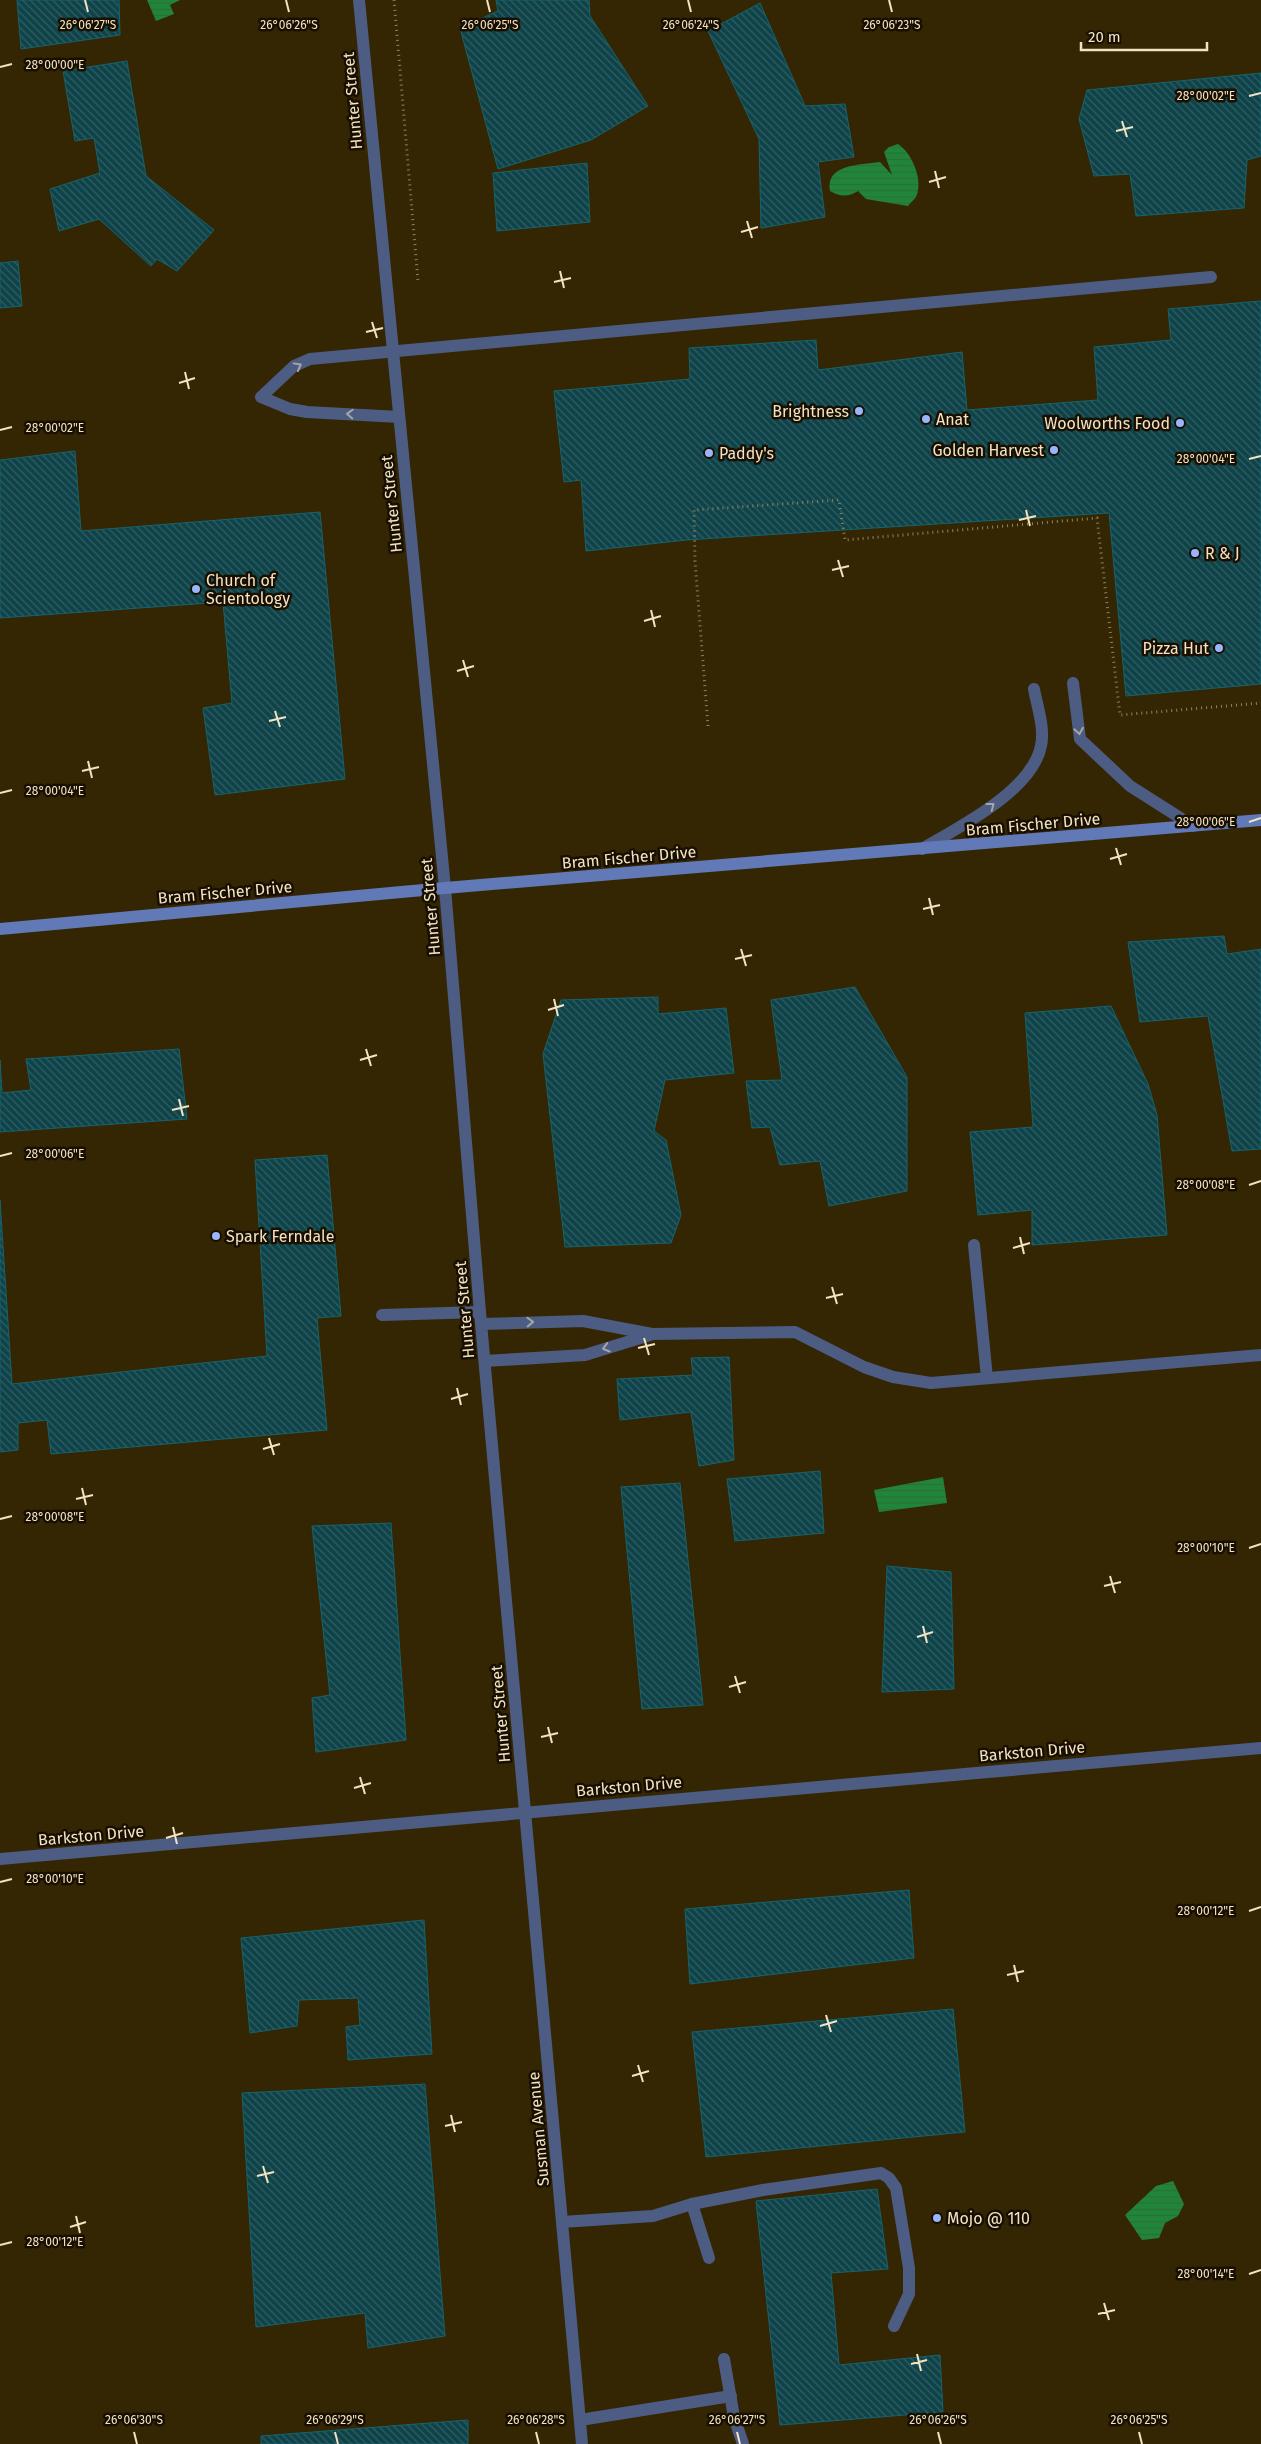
<svg xmlns="http://www.w3.org/2000/svg" width="1261" height="2444" viewBox="0 0 1261 2444" font-family="'Fira Sans',sans-serif">
  <style>
    .water { fill: url(#water-rules) }
    .building { fill: url(#building-back-hatch); stroke: #16636c }
    .lines { fill: none; stroke-linecap: round; stroke-linejoin: round }
    .path { stroke: #8f815f; stroke-width: 3; stroke-dasharray: 1 4; stroke-linecap: butt }
    .service { stroke: #4d5c83; stroke-width: 12 }
    .minor { stroke: #4d5c83; stroke-width: 12 }
    .secondary { stroke: #6179b6; stroke-width: 12 }
    .oneway { stroke: #a7a6a6 }
    .ticks { fill: none; stroke: #f1e3c3; stroke-width: 2 }
    .poi-dot { fill: #99b5fd; stroke: #190f00; stroke-width: 2 }
    .labels { text-anchor: middle; stroke-width: 5; stroke-linejoin: round; paint-order: stroke }
    .street-label { font-size: 16px; fill: #f1e3c3; stroke: #190f00 }
    .poi-label { font-size: 16px; fill: #f1e3c3; stroke: #190f00; text-anchor: start }
    .ticks-label { font-size: 12px; text-anchor: middle; fill: #f1e3c3; stroke: #190f00; stroke-width: 5; stroke-linejoin: round; paint-order: stroke }
  </style>
  <defs>
    <pattern id="water-rules" width="6" height="5" patternUnits="userSpaceOnUse" patternTransform="scale(1.25)"><rect width="6" height="5" fill="#1f8639"/><path d="M0 2.5h6" fill="none" stroke="#2f6c39"/></pattern>
    <pattern id="building-back-hatch" width="6" height="6" patternUnits="userSpaceOnUse" patternTransform="scale(1.25)"><rect width="6" height="6" fill="#0e4349"/><path d="M-1 5l2 2M0 0l6 6M5-1l2 2" fill="none" stroke="#325e62"/></pattern>
  </defs>
  <rect width="100%" height="100%" fill="#342603"/>
  <g class="water">
    <polygon points="147,0 180,0 170,5 174,14 156,21"/>
    <path d="M898,144C912,153 924,181 916,197C914,200 910,203 908,206L866,199L858,191C848,197 841,197 830,191C825,164 860,165 880,162L892,175L884,152L889,147Z"/>
    <polygon points="943,1477 947,1503 879,1512 874,1490"/>
    <polygon points="1173,2181 1184,2204 1178,2216 1165,2223 1159,2238 1142,2240 1125,2215 1156,2186"/>
  </g>
  <g class="building">
    <polygon points="17,0 119,0 120,35 21,49"/>
    <polygon points="496,0 589,0 590,16 648,106 591,140 498,169 460,28 498,11"/>
    <polygon points="760,3 805,106 845,104 854,157 818,162 825,217 761,228 759,139 708,31"/>
    <polygon points="127,61 146,176 214,230 177,271 157,259 151,266 99,219 59,231 50,189 100,173 94,138 75,141 63,71"/>
    <polygon points="1261,73 1261,156 1247,160 1244,208 1136,216 1130,174 1094,176 1079,119 1087,90"/>
    <polygon points="587,163 590,222 497,231 493,173"/>
    <polygon points="18,261 22,306 0,308 0,263"/>
    <polygon points="1261,301 1261,684 1126,696 1109,513 686,540 586,551 581,480 564,482 554,391 690,379 689,348 816,340 818,370 962,352 967,410 1098,400 1094,347 1171,340 1168,309"/>
    <polygon points="75,451 81,531 320,512 345,779 215,795 203,708 232,703 223,602 0,618 0,460"/>
    <polygon points="1224,936 1227,954 1261,949 1261,1149 1232,1151 1208,1016 1140,1022 1128,942"/>
    <polygon points="855,987 907,1077 907,1191 829,1206 820,1161 780,1165 770,1127 752,1128 746,1081 782,1080 771,1000"/>
    <polygon points="658,997 658,1014 726,1008 734,1073 665,1080 654,1131 666,1140 681,1215 671,1243 565,1247 543,1054 561,1000"/>
    <polygon points="1111,1006 1148,1084 1157,1115 1167,1235 1032,1245 1032,1210 978,1215 970,1132 1033,1127 1025,1013"/>
    <polygon points="179,1049 187,1119 0,1132 0,1060 2,1093 31,1090 26,1059"/>
    <polygon points="327,1155 341,1316 317,1318 327,1430 51,1454 47,1420 18,1423 18,1450 0,1452 0,1200 12,1384 267,1356 255,1160"/>
    <polygon points="729,1357 734,1460 699,1466 691,1412 620,1420 617,1379 693,1375 691,1358"/>
    <polygon points="820,1471 824,1533 735,1541 727,1479"/>
    <polygon points="680,1483 703,1705 642,1709 621,1487"/>
    <polygon points="391,1523 406,1740 316,1752 312,1698 330,1695 312,1526"/>
    <polygon points="887,1566 951,1572 954,1689 882,1692"/>
    <polygon points="909,1890 914,1958 690,1984 685,1909"/>
    <polygon points="424,1920 432,2054 348,2060 346,2027 360,2025 358,1998 299,2000 297,2026 250,2033 241,1938"/>
    <polygon points="953,2009 965,2132 706,2157 692,2032"/>
    <polygon points="425,2084 445,2336 368,2348 365,2313 256,2327 242,2093"/>
    <polygon points="877,2189 888,2269 831,2273 839,2365 940,2355 943,2412 780,2425 756,2201"/>
    <polygon points="468,2420 468,2444 261,2444 261,2436"/>
  </g>
  <g class="lines">
    <g class="path">
      <polyline points="394,0 418,281"/>
      <polyline points="708,726 695,561 694,510 839,500 845,540 1097,518 1120,715 1261,703"/>
    </g>
    <g class="service">
      <polyline points="399,417 307,412 290,409 261,397 294,366 310,359 1211,277"/>
      <polyline points="1073,683 1080,739 1130,786 1193,826"/>
      <path d="M922,849C959,827 1032,791 1041,746C1045,728 1037,706 1034,689"/>
      <polyline points="382,1315 480,1312"/>
      <polyline points="692,2204 709,2258"/>
      <polyline points="562,2222 653,2216 692,2204 763,2190 881,2173 889,2178 896,2188 909,2268 909,2294 894,2326"/>
      <polyline points="724,2359 734,2417 743,2444"/>
      <polyline points="580,2420 731,2396"/>
    </g>
    <g class="minor">
      <polyline points="359,0 445,888 480,1312 582,2444"/>
      <polyline points="974,1245 987,1378"/>
      <polyline points="482,1324 583,1321 652,1334 795,1332 864,1367 893,1377 931,1383 1261,1355"/>
      <polyline points="485,1361 585,1355 650,1335"/>
      <polyline points="0,1859 1261,1748"/>
    </g>
    <polyline class="secondary" points="0,929 445,888 1261,820"/>
  </g>
  <defs><path id="oneway-chevron" d="M-2-3.5L2.5 0L-2 3.5" fill="none" stroke-width="1.6" stroke-linecap="round" stroke-linejoin="round" transform="scale(1.25)"/></defs>
  <g class="oneway">
    <use href="#oneway-chevron" transform="translate(298 366) rotate(-29)"/>
    <use href="#oneway-chevron" transform="translate(350 414) rotate(-177)"/>
    <use href="#oneway-chevron" transform="translate(1079 731) rotate(81)"/>
    <use href="#oneway-chevron" transform="translate(991 806) rotate(-37)"/>
    <use href="#oneway-chevron" transform="translate(530 1322) rotate(-2)"/>
    <use href="#oneway-chevron" transform="translate(606 1348) rotate(163)"/>
  </g>
  <path class="ticks" d="M85,0L88,12M286,0L289,12M487,0L490,12M688,0L691,12M889,0L892,12M0,67L12,64M1249,96L1261,93M1122,121L1127,137M1116,131L1133,127M935,171L939,188M929,182L946,177M747,221L752,238M741,232L758,227M560,271L564,288M554,282L571,278M372,322L377,338M366,332L383,328M185,372L189,389M179,383L195,378M0,430L12,427M1249,459L1261,456M1026,510L1030,526M1019,520L1036,516M838,560L843,577M832,570L849,566M651,610L655,627M644,621L661,616M463,660L468,677M457,671L474,666M275,711L280,727M269,721L286,717M88,761L92,778M82,771L99,767M0,793L12,790M1249,822L1261,818M1116,848L1121,865M1110,859L1127,854M929,898L933,915M923,909L940,905M741,949L746,966M735,959L752,955M554,999L558,1016M548,1010L564,1005M366,1049L371,1066M360,1060L377,1055M179,1099L183,1116M172,1110L189,1106M0,1156L12,1153M1249,1185L1261,1181M1020,1237L1024,1254M1013,1248L1030,1243M832,1287L837,1304M826,1298L843,1294M644,1338L649,1355M638,1348L655,1344M457,1388L461,1405M451,1399L468,1394M269,1438L274,1455M263,1449L280,1444M82,1488L86,1505M76,1499L93,1495M0,1519L12,1516M1249,1548L1261,1544M1110,1576L1115,1593M1104,1586L1121,1582M923,1626L927,1643M917,1637L933,1632M735,1676L740,1693M729,1687L746,1682M548,1727L552,1743M541,1737L558,1733M360,1777L365,1794M354,1788L371,1783M173,1827L177,1844M166,1838L183,1833M0,1882L12,1879M1249,1911L1261,1907M1014,1965L1018,1982M1007,1975L1024,1971M826,2015L831,2032M820,2026L837,2021M638,2065L643,2082M632,2076L649,2071M451,2115L455,2132M445,2126L462,2122M263,2166L268,2183M257,2176L274,2172M76,2216L80,2233M70,2227L86,2222M0,2245L12,2242M1249,2274L1261,2270M1104,2303L1109,2320M1098,2314L1115,2310M917,2354L921,2371M911,2364L927,2360M134,2432L137,2444M335,2432L338,2444M536,2432L539,2444M737,2432L740,2444M938,2432L941,2444M1139,2432L1142,2444"/>
  <g class="poi-dot">
    <circle cx="859" cy="411" r="5"/>
    <circle cx="926" cy="419" r="5"/>
    <circle cx="1180" cy="423" r="5"/>
    <circle cx="1054" cy="450" r="5"/>
    <circle cx="709" cy="453" r="5"/>
    <circle cx="1195" cy="553" r="5"/>
    <circle cx="196" cy="589" r="5"/>
    <circle cx="1219" cy="648" r="5"/>
    <circle cx="216" cy="1236" r="5"/>
    <circle cx="937" cy="2218" r="5"/>
  </g>
  <g class="labels">
    <g class="street-label">
      <text transform="translate(352 101) rotate(-95)" y="6">Hunter Street</text>
      <text transform="translate(391 504) rotate(-96)" y="6">Hunter Street</text>
      <text transform="translate(1033 824) rotate(-5)" y="6">Bram Fischer Drive</text>
      <text transform="translate(629 857) rotate(-5)" y="6">Bram Fischer Drive</text>
      <text transform="translate(225 892) rotate(-5)" y="6">Bram Fischer Drive</text>
      <text transform="translate(430 907) rotate(-95)" y="6">Hunter Street</text>
      <text transform="translate(464 1310) rotate(-95)" y="6">Hunter Street</text>
      <text transform="translate(500 1714) rotate(-95)" y="6">Hunter Street</text>
      <text transform="translate(1032 1751) rotate(-5)" y="6">Barkston Drive</text>
      <text transform="translate(629 1786) rotate(-5)" y="6">Barkston Drive</text>
      <text transform="translate(91 1835) rotate(-5)" y="6">Barkston Drive</text>
      <text transform="translate(538 2129) rotate(-95)" y="6">Susman Avenue</text>
    </g>
    <g class="poi-label">
      <text x="849" y="417" text-anchor="end">Brightness</text>
      <text x="936" y="425">Anat</text>
      <text x="1170" y="429" text-anchor="end">Woolworths Food</text>
      <text x="1044" y="456" text-anchor="end">Golden Harvest</text>
      <text x="719" y="459">Paddy's</text>
      <text x="1205" y="559">R &amp; J</text>
      <text x="206" y="586">Church of<tspan x="206" dy="18">Scientology</tspan></text>
      <text x="1209" y="654" text-anchor="end">Pizza Hut</text>
      <text x="226" y="1242">Spark Ferndale</text>
      <text x="947" y="2224">Mojo @ 110</text>
    </g>
  </g>
  <g class="ticks-label">
    <text x="88" y="29">26°06'27"S</text>
    <text x="289" y="29">26°06'26"S</text>
    <text x="490" y="29">26°06'25"S</text>
    <text x="691" y="29">26°06'24"S</text>
    <text x="892" y="29">26°06'23"S</text>
    <text x="55" y="69">28°00'00"E</text>
    <text x="1206" y="100">28°00'02"E</text>
    <text x="55" y="432">28°00'02"E</text>
    <text x="1206" y="463">28°00'04"E</text>
    <text x="55" y="795">28°00'04"E</text>
    <text x="1206" y="826">28°00'06"E</text>
    <text x="55" y="1158">28°00'06"E</text>
    <text x="1206" y="1189">28°00'08"E</text>
    <text x="55" y="1521">28°00'08"E</text>
    <text x="1206" y="1552">28°00'10"E</text>
    <text x="55" y="1883">28°00'10"E</text>
    <text x="1206" y="1915">28°00'12"E</text>
    <text x="55" y="2246">28°00'12"E</text>
    <text x="1206" y="2278">28°00'14"E</text>
    <text x="134" y="2424">26°06'30"S</text>
    <text x="335" y="2424">26°06'29"S</text>
    <text x="536" y="2424">26°06'28"S</text>
    <text x="737" y="2424">26°06'27"S</text>
    <text x="938" y="2424">26°06'26"S</text>
    <text x="1139" y="2424">26°06'25"S</text>
  </g>
  <path d="M1081 42v8h126v-8" fill="none" stroke="#f1e3c3" stroke-width="2.5"/>
  <text x="1088" y="42" font-size="15" fill="#f1e3c3" stroke="#190f00" stroke-width="4" paint-order="stroke">20 m</text>
</svg>
